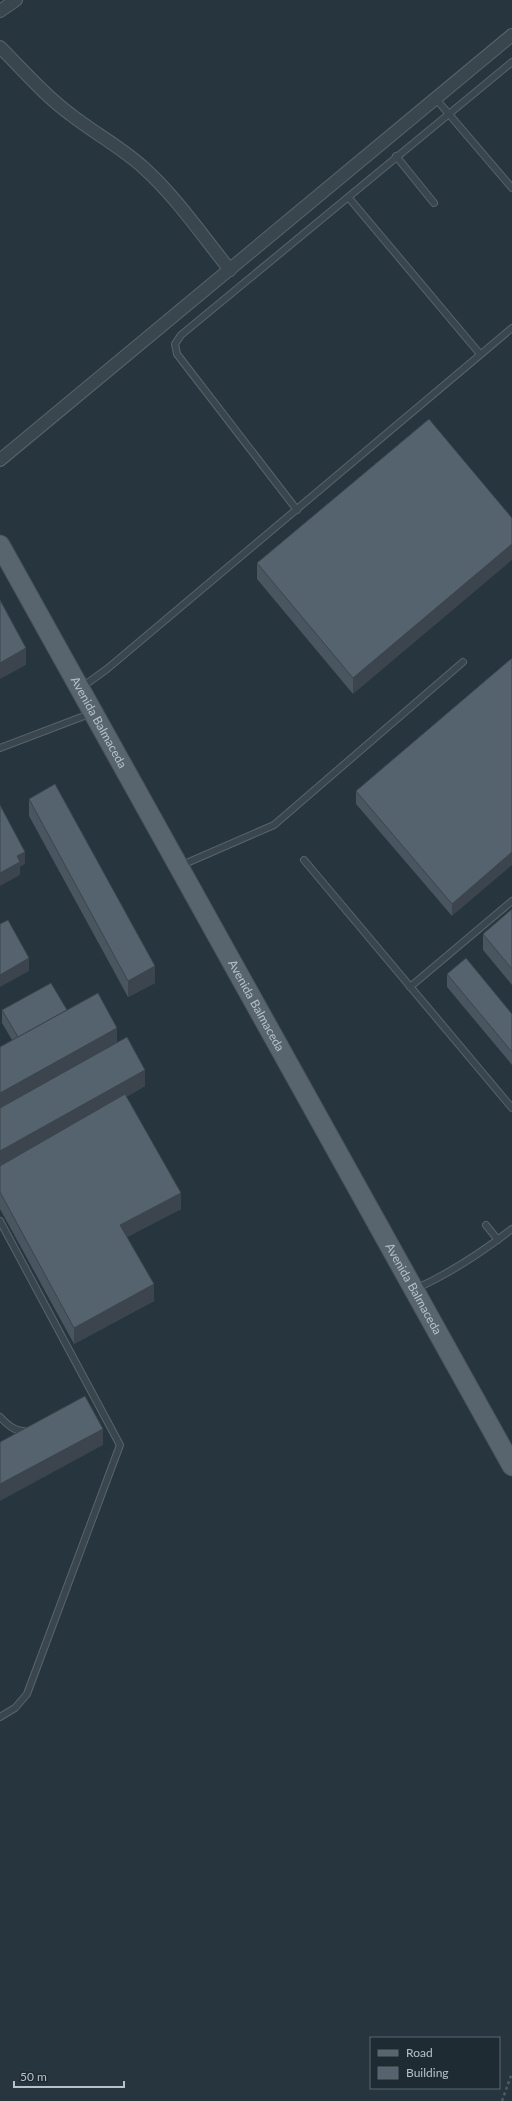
<svg xmlns="http://www.w3.org/2000/svg" width="512" height="2101" viewBox="0 0 512 2101" font-family="Lato,sans-serif">
  <style>
    .lines { fill: none; stroke-linecap: round; stroke-linejoin: round }
    .service-casing { stroke: #58646c; stroke-width: 8 }
    .minor-casing { stroke: #58646c; stroke-width: 14 }
    .primary-casing { stroke: #47525a; stroke-width: 21 }
    .path { stroke: #4a5f5e; stroke-width: 2.5; stroke-dasharray: 3 3; stroke-linecap: butt }
    .service { stroke: #3a464e; stroke-width: 6 }
    .minor { stroke: #3a464e; stroke-width: 12 }
    .primary { stroke: #58656e; stroke-width: 19 }
    .wall { fill: #49555f }
    .shaded-wall { fill: #3c454d }
    .building { fill: #55636e; stroke: #3c454d }
    .labels { text-anchor: middle; stroke-width: 3; stroke-linejoin: round; paint-order: stroke }
    .street-label { font-size: 12px; fill: #b7c1c9; stroke: #1f2b33 }
  </style>
  <rect width="100%" height="100%" fill="#26353e"/>
  <g class="lines">
    <defs>
      <g id="service">
        <polyline points="436,99 512,188"/>
        <polyline points="396,156 434,203"/>
        <polyline points="349,198 480,354"/>
        <polyline points="297,510 177,354 175,344 181,335 512,62"/>
        <polyline points="82,687 107,669 512,328"/>
        <polyline points="0,748 92,713"/>
        <polyline points="304,860 512,1108"/>
        <polyline points="182,865 274,825 463,662"/>
        <polyline points="410,987 512,901"/>
        <polyline points="0,1221 120,1445 27,1694 15,1708 0,1717"/>
        <polyline points="486,1225 498,1240"/>
        <path d="M415,1289C451,1273 481,1253 512,1229"/>
        <path d="M0,1417C7,1424 16,1433 27,1431"/>
      </g>
      <g id="minor">
        <polyline points="0,11 16,0"/>
        <path d="M0,47C23,70 44,95 70,114C94,133 121,147 144,168C176,197 202,235 230,270"/>
        <polyline points="0,460 512,35"/>
      </g>
      <g id="primary">
        <path id="s1" d="M0,545L512,1466"/>
      </g>
    </defs>
    <use href="#service" class="service-casing"/>
    <use href="#minor" class="minor-casing"/>
    <use href="#primary" class="primary-casing"/>
    <polyline class="path" points="502,2101 512,2073"/>
    <use href="#service" class="service"/>
    <use href="#minor" class="minor"/>
    <use href="#primary" class="primary"/>
  </g>
  <g class="wall">
    <polygon points="429,419 353,694 257,579 257,563"/>
    <polygon points="512,658 452,916 356,804 356,791"/>
    <polygon points="29,799 155,983 128,997 29,816"/>
    <polygon points="512,909 512,985 483,950 483,934"/>
    <polygon points="447,974 512,1014 512,1065 447,987"/>
    <polygon points="2,1010 67,1010 117,1042 145,1086 126,1097 181,1209 127,1237 154,1301 74,1344 0,1209 0,1047 12,1040 2,1023"/>
  </g>
  <g class="shaded-wall">
    <polygon points="512,544 512,560 353,694 353,678"/>
    <polygon points="26,648 26,665 0,679 0,663"/>
    <polygon points="25,852 25,864 20,867 20,875 0,886 0,873 17,856"/>
    <polygon points="512,852 512,865 452,916 452,904"/>
    <polygon points="29,958 29,971 0,987 0,975"/>
    <polygon points="155,966 155,983 128,997 128,981"/>
    <polygon points="117,1028 117,1044 0,1109 0,1093"/>
    <polygon points="145,1070 145,1086 0,1167 0,1151"/>
    <polygon points="181,1193 181,1209 120,1241 120,1225"/>
    <polygon points="154,1284 154,1301 74,1344 74,1328"/>
    <polygon points="103,1429 103,1445 0,1501 0,1484"/>
  </g>
  <g class="building">
    <polygon points="429,419 512,518 512,544 353,678 257,563"/>
    <polygon points="0,600 26,648 0,663"/>
    <polygon points="512,658 512,852 452,904 356,791"/>
    <polygon points="55,784 155,966 128,981 29,799"/>
    <polygon points="0,805 25,852 17,856 20,862 0,873"/>
    <polygon points="512,909 512,969 483,934"/>
    <polygon points="8,920 29,958 0,975 0,924"/>
    <polygon points="466,958 512,1014 512,1052 447,974"/>
    <polygon points="51,983 67,1010 18,1037 2,1010"/>
    <polygon points="98,993 117,1028 0,1093 0,1047"/>
    <polygon points="127,1037 145,1070 0,1151 0,1108"/>
    <polygon points="125,1094 181,1193 120,1225 154,1284 74,1328 0,1192 0,1166"/>
    <polygon points="85,1396 103,1429 0,1484 0,1442"/>
  </g>
  <g class="labels">
    <g class="street-label">
      <text dy="4" stroke="none"><textPath href="#s1" startOffset="203">Avenida Balmaceda</textPath></text>
      <text dy="4" stroke="none"><textPath href="#s1" startOffset="527">Avenida Balmaceda</textPath></text>
      <text dy="4" stroke="none"><textPath href="#s1" startOffset="851">Avenida Balmaceda</textPath></text>
    </g>
  </g>
  <rect x="370" y="2037" width="130" height="52" fill="#1f2b33" stroke="#5c676f"/>
  <rect x="378" y="2050" width="20" height="6" fill="#58656e" stroke="#5c676f"/>
  <text x="406" y="2057" font-size="12" fill="#b7c1c9">Road</text>
  <rect x="378" y="2067" width="20" height="12" fill="#55636e" stroke="#5c676f"/>
  <text x="406" y="2077" font-size="12" fill="#b7c1c9">Building</text>
  <path d="M14 2081v6h110v-6" fill="none" stroke="#b7c1c9" stroke-width="2"/>
  <text x="20" y="2081" font-size="12" fill="#b7c1c9" stroke="#1f2b33" stroke-width="3" paint-order="stroke">50 m</text>
</svg>
